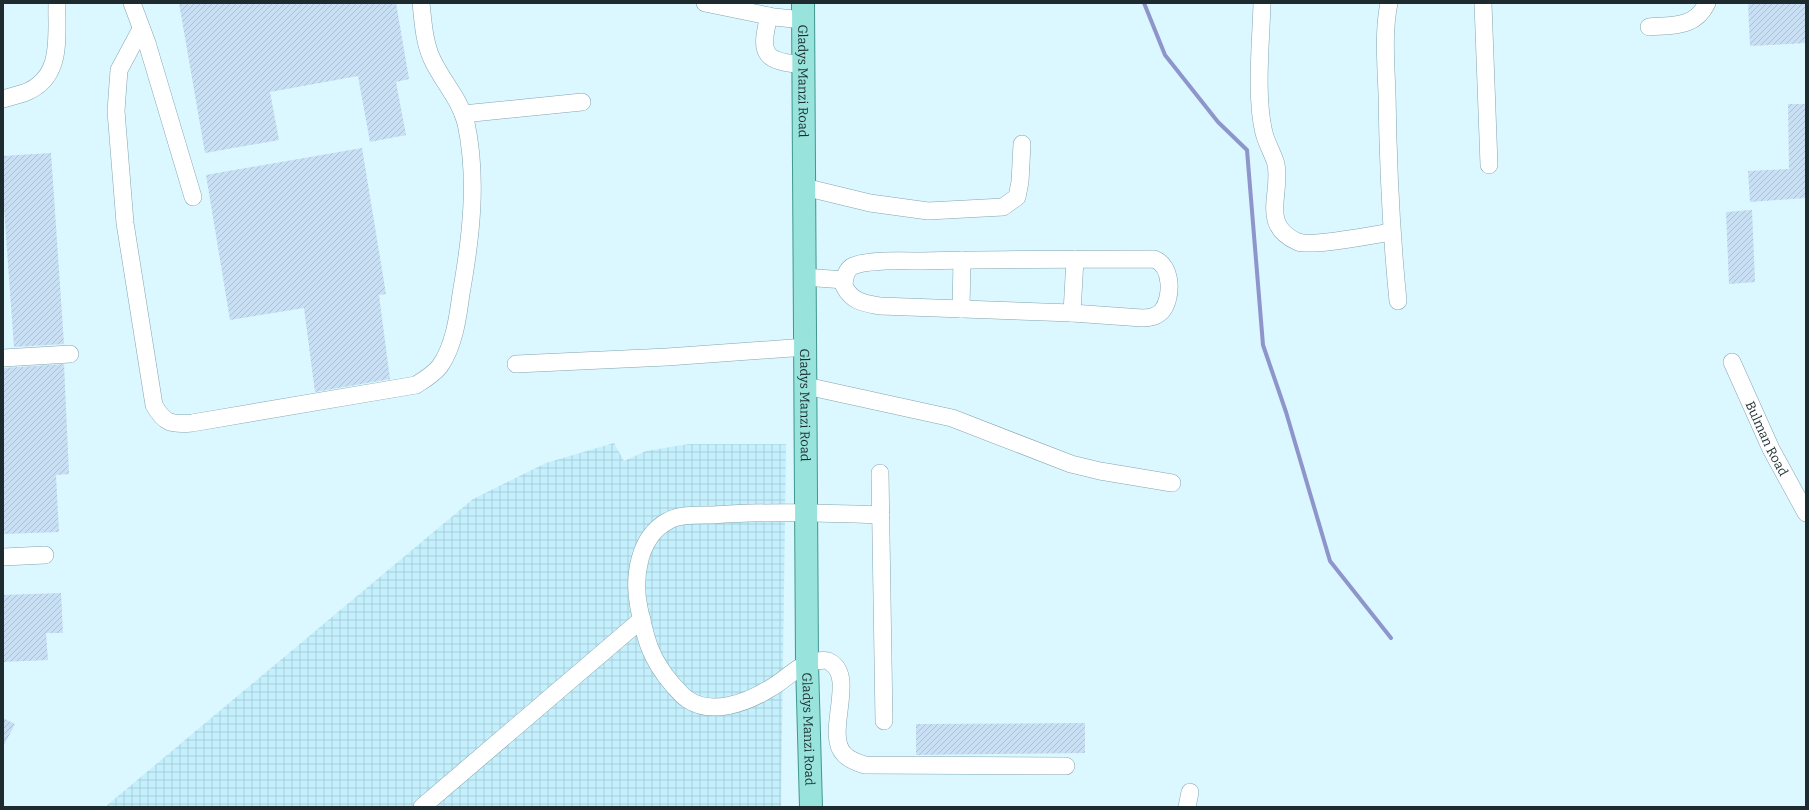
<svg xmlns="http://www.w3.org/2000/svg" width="1809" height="810" viewBox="0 0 1809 810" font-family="Bitter,serif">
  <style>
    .industrial { fill: url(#industrial-grid) }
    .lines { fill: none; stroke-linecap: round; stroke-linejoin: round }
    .stream { stroke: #8e95cb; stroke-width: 4 }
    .building { fill: url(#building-hatch) }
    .minor-casing { stroke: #84a5ae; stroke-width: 18 }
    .major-casing { stroke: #419790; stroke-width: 24 }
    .minor { stroke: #fff; stroke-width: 17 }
    .major { stroke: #98e3dc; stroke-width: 22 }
    .labels { text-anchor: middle; stroke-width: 4; stroke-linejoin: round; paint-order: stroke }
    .street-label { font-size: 13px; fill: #1d2b2e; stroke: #dbf7ff }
  </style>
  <defs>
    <pattern id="industrial-grid" width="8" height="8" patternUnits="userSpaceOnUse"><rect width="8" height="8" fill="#c4f0fd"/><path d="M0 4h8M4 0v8" fill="none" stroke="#a8ced9"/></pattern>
    <pattern id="building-hatch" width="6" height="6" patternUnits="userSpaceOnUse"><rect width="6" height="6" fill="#c8dff4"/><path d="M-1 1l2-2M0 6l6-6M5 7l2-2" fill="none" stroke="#abc0d2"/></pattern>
  </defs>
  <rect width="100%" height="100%" fill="#dbf7ff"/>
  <polygon class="industrial" points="614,443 624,461 646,451 689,444 786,444 781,807 105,807 473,499 546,463"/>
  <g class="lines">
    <polyline class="stream" points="1144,3 1165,55 1218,122 1247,150 1263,345 1286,412 1330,561 1391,638"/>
  </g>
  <g class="building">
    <polygon points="179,3 396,3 409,79 396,82 406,135 370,142 358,76 270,92 279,140 205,153"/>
    <polygon points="1748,3 1806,3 1806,43 1750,46"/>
    <polygon points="1788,104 1806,104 1806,198 1750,202 1748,171 1789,169"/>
    <polygon points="362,148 386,294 379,295 390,379 315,392 304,308 230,320 206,175"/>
    <polygon points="51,153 64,344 14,347 3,194 3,156"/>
    <polygon points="1752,210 1755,282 1729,284 1726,212"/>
    <polygon points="64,364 69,474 56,475 59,532 3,534 3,368"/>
    <polygon points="61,593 63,633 46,633 48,660 3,662 3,595"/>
    <polygon points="3,718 15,724 3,747"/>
    <polygon points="1085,723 1085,753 916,755 916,724"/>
  </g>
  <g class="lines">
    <defs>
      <g id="minor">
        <polyline points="132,3 147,43 193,197"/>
        <polyline points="705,3 774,17 803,20"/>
        <path d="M1262,3C1261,42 1255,96 1264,133C1267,144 1273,154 1276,164C1282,194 1259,225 1298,242C1311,247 1373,235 1391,232"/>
        <path d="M1389,3C1383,32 1386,65 1387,94C1388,164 1391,232 1398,301"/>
        <polyline points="1483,3 1489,165"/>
        <path d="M769,16C759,55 764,61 803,65"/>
        <path d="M1649,27C1673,25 1695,28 1707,3"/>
        <path d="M141,29L119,70L116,111L125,223L154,405C164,423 171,425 192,423L416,385C424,380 434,374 440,366C454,346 458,317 461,294C471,238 478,179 466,123C460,99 442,81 432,59C424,42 423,21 421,3"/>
        <path d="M3,99C10,97 17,95 24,93C64,78 56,37 57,3"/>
        <polyline points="463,114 582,102"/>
        <polyline points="804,187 870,203 928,211 1003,207 1017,197 1020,182 1022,144"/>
        <path d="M1154,259C1172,265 1173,297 1162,311C1156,317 1150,318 1142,318L1072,313L880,306C864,303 852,302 844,286C844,279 846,269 853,266C869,259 905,261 923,261C1000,259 1077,259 1154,259Z"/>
        <polyline points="804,277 844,280"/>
        <polyline points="961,309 962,260"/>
        <polyline points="1072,313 1075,259"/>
        <polyline points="3,358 70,354"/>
        <path id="s1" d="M1732,362L1771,449L1806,513"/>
        <polyline points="516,364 667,357 806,347"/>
        <polyline points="806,386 952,418 1071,464 1100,471 1172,483"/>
        <polyline points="880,473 884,721"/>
        <path d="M881,515C825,513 769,511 713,515C698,515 680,514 668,521C638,537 633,578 639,608C646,640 650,658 672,684C677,689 681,695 687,699C711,716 746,703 769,689C786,680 796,665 817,661C821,661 826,659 830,662C857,677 824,734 844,754C849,760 858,763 865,765L1066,766"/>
        <polyline points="3,557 45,555"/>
        <polyline points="422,807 642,619"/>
        <polyline points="1187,807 1190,792"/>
      </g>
      <g id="major">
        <path id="s2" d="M803,3L807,663L811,807"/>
      </g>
    </defs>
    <use href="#minor" class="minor-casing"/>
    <use href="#major" class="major-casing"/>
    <use href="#minor" class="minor"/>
    <use href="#major" class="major"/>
  </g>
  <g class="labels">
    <g class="street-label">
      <text dy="5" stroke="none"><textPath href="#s2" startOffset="78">Gladys Manzi Road</textPath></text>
      <text dy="5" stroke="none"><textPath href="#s2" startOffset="402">Gladys Manzi Road</textPath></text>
      <text dy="5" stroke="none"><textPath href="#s1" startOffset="84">Bulman Road</textPath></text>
      <text dy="5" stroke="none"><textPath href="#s2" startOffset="726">Gladys Manzi Road</textPath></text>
    </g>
  </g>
  <rect width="1809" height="810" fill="none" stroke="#1d2b2e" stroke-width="8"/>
</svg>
